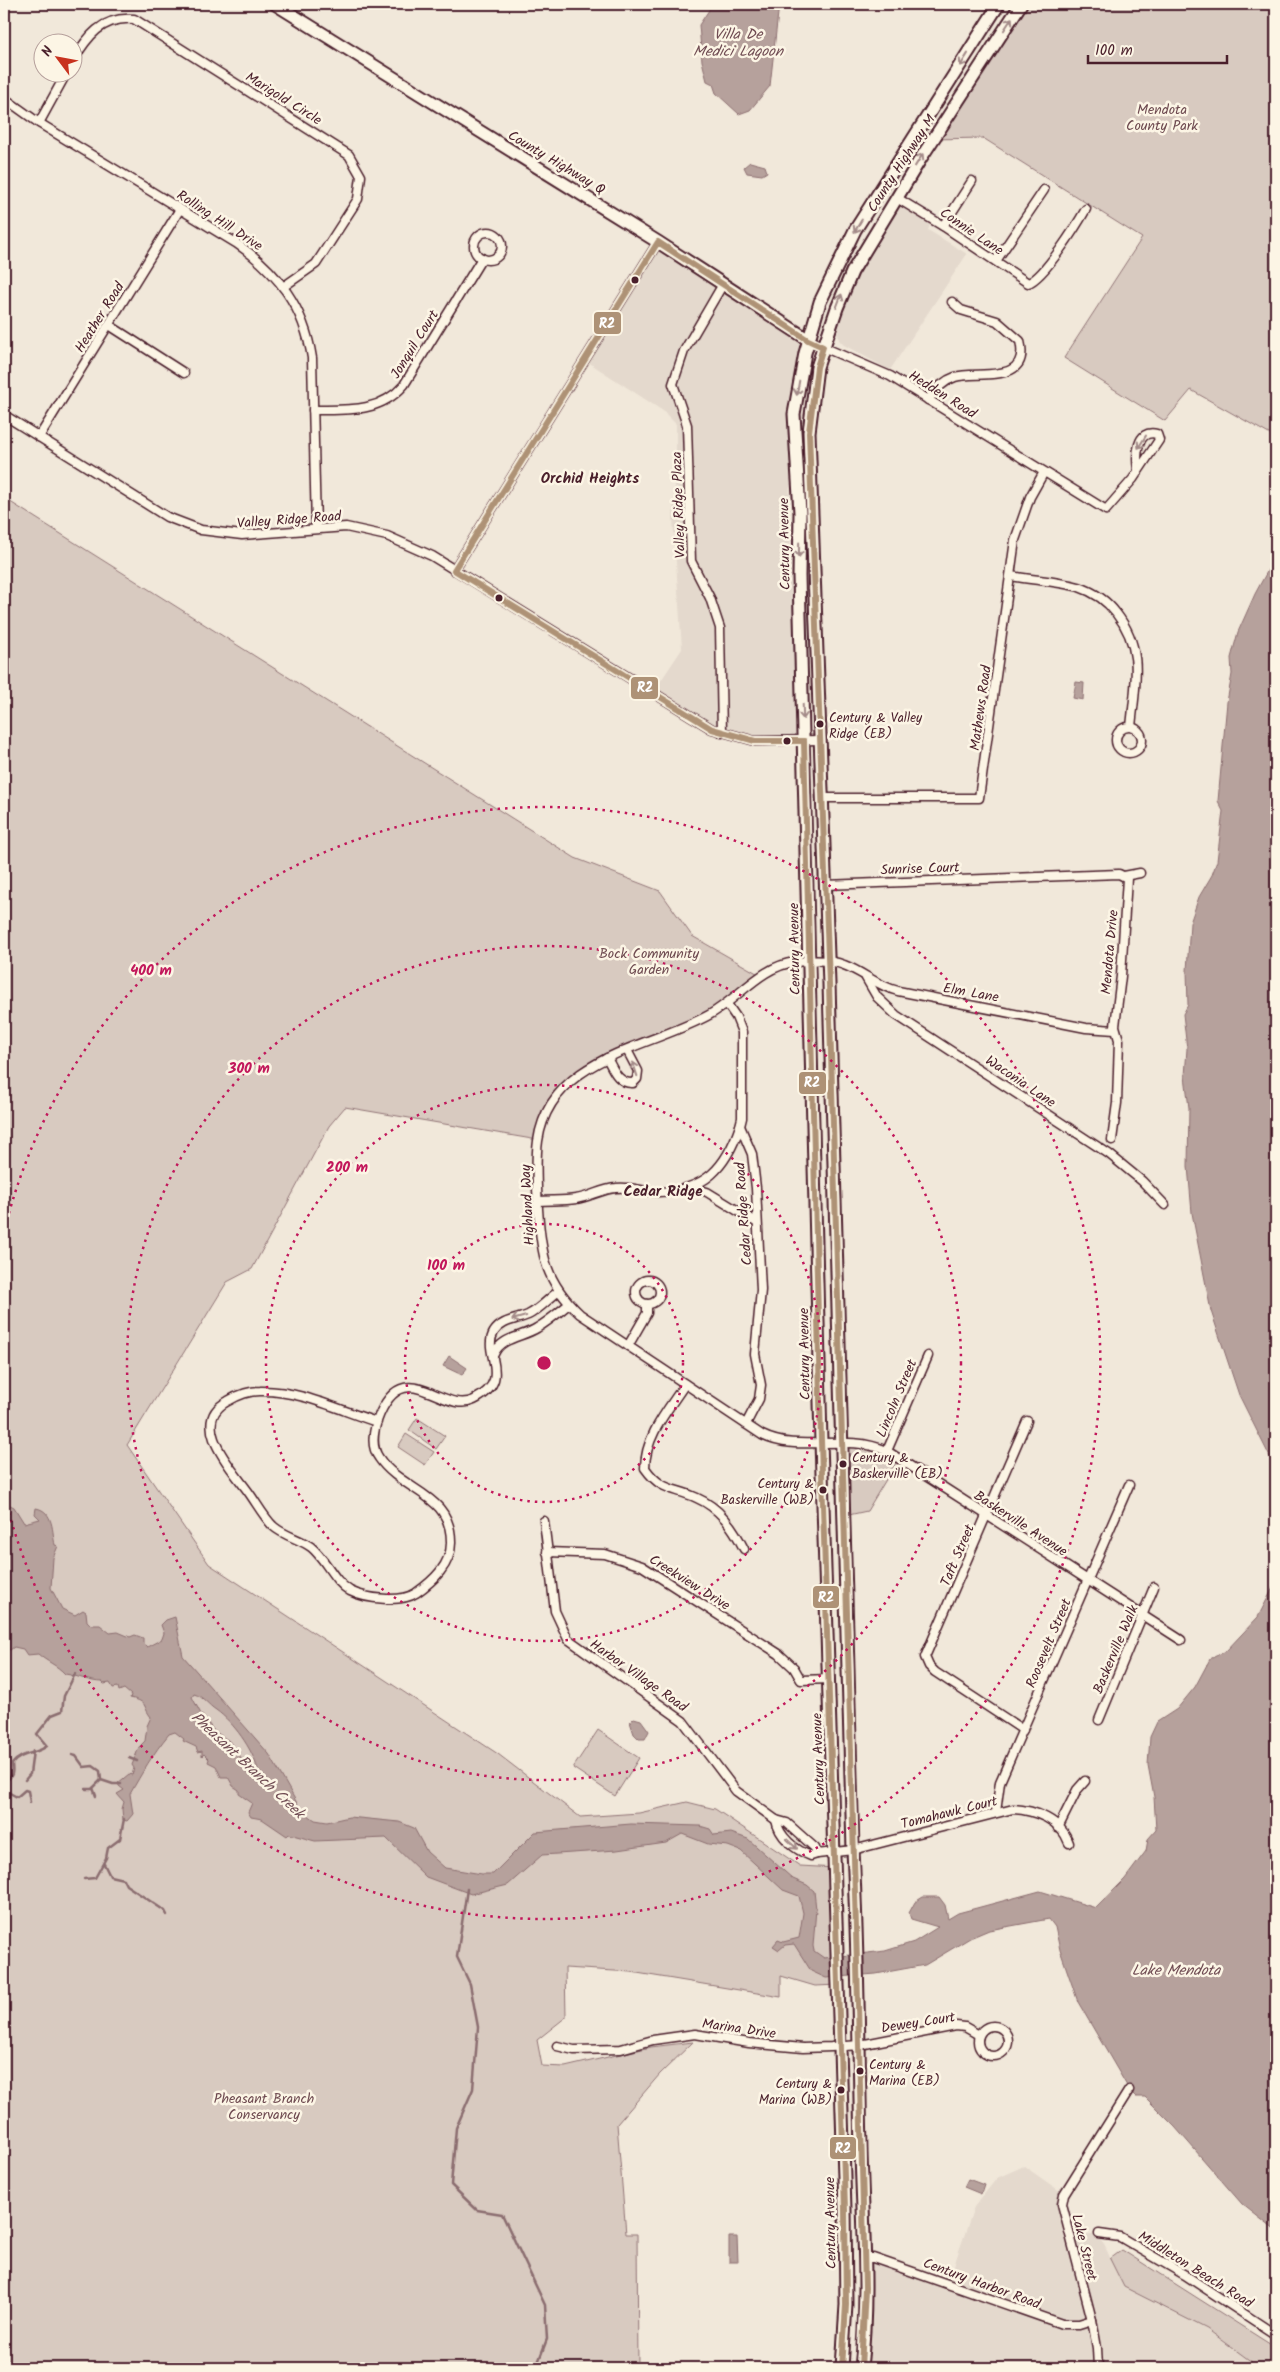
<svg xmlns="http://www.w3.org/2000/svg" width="1280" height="2372" viewBox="0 0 1280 2372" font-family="Kalam,sans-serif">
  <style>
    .built { fill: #e4d9cd }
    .green { fill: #d8cac0; stroke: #917476 }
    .water { fill: #b6a19c; stroke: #8b6d6f; fill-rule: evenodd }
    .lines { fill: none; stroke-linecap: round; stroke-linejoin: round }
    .stream { stroke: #8b6d6f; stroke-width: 2.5 }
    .minor-casing { stroke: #4a1f2b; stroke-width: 11 }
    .secondary-casing { stroke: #4a1f2b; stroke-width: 15 }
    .minor { stroke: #fcf5e5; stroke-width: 8 }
    .secondary { stroke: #fcf5e5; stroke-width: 11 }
    .bus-1-casing { stroke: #fcf5e5; stroke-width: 10 }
    .bus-1 { stroke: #ae9276; stroke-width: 6 }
    .oneway { stroke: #a38a88 }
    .ring { fill: none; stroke: #c2185b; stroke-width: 2.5; stroke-dasharray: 2.5 5 }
    .bus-dot { fill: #4a1f2b; stroke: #fcf5e5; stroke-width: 2 }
    .labels { text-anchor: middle; stroke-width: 5; stroke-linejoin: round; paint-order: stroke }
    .bus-label { font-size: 13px; fill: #4a1f2b; stroke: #fcf5e5; text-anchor: start }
    .street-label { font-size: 14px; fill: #4a1f2b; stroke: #fcf5e5 }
    .park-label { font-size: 14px; fill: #6e4a50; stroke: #fcf5e5 }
    .water-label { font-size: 15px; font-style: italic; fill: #704c53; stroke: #fcf5e5 }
    .neighbourhood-label { font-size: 15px; font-weight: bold; fill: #4a1f2b; stroke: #fcf5e5 }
    .centre { fill: #c2185b; stroke: #fcf5e5; stroke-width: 2.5 }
    .ring-label { font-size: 15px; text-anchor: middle; font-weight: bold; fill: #c2185b; stroke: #fcf5e5; stroke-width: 5; stroke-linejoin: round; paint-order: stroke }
    .line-badge { stroke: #fcf5e5; stroke-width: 2 }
    .badge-label { font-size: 14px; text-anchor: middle; font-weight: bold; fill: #fff }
  </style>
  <rect width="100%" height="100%" fill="#f1e8da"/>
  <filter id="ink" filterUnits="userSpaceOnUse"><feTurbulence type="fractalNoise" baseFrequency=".02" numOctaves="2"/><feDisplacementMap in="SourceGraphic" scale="10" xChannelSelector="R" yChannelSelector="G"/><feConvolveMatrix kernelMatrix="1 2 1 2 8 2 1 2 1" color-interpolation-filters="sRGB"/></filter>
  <g filter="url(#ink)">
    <g class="built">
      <polygon points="897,198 932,219 928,230 967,254 890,370 844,345 839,340 837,328 853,284"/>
      <polygon points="658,242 808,340 794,433 789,499 792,598 802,676 804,741 722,733 652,694 682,649 673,518 676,472 676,424 663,411 585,360"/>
      <polygon points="1024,2166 1064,2194 1070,2238 1099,2234 1124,2287 1207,2329 1260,2368 869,2368 863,2346 864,2258 948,2283 974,2207 997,2178"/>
    </g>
    <g class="green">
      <polygon points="1021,4 1276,4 1276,438 1191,390 1165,421 1064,358 1142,238 983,138 934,139"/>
      <polygon points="4,498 575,858 660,891 692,936 762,976 727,1004 599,1062 552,1104 538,1140 345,1107 329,1126 252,1269 227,1282 127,1445 209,1564 498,1754 580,1817 639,1813 687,1802 715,1809 800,1866 836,1868 839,1985 815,1986 781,1976 781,1997 631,1972 565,1968 566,2017 537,2040 542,2066 565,2067 651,2047 693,2042 660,2074 617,2124 626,2234 637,2234 638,2368 4,2368"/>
      <polygon points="417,1418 445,1436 436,1449 409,1430"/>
      <polygon points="406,1434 434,1452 425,1465 398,1447"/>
      <polygon points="842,1442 859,1442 899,1458 867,1511 844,1516"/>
      <polygon points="598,1730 639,1758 615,1796 573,1768"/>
      <polygon points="1122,2250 1276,2348 1276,2368 1260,2368 1207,2329 1124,2287 1110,2259"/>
    </g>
    <g class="water">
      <polygon points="713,4 779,4 770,86 750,110 739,114 716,93 713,84 707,81 702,61 699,25"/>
      <polygon points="750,162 765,166 767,172 762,175 747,173 744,167"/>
      <polygon points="1276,555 1276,1469 1239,1395 1211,1311 1192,1213 1188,1166 1189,1108 1185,1076 1187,1049 1183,1014 1188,1005 1187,971 1190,923 1199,897 1212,875 1217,861 1223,811 1218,801 1227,702 1232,674 1231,658 1238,632 1255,594"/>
      <polygon points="1076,682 1084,683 1083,700 1073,698"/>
      <polygon points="449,1356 467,1368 462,1375 443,1366"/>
      <path d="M6,1503L14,1507L24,1523L40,1519L35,1514L36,1508C54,1511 52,1532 55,1545L58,1546L53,1558L51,1588L62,1609L75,1615L83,1610L86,1612L87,1621L91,1625H100L110,1633L118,1632L130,1637L135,1635L143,1638V1643L147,1647L162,1639L164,1633L161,1625L166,1620L175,1617L183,1656L269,1754L301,1810L315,1820L327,1822L349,1817L399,1822L414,1828L427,1852L445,1868L482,1874H493L535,1832L631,1824L700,1826L710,1829L714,1835L731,1833L748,1839L793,1879L807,1885L814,1891L816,1909L813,1946L814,1951L824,1958L885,1951L914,1942L938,1927L911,1919L909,1913L915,1902L923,1897H939L945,1905L948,1919L958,1913L1040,1891L1096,1908L1125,1879L1146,1851L1148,1839L1156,1830L1154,1797L1148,1765L1150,1737L1157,1722L1177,1709L1195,1687L1210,1659L1226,1651L1258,1617L1276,1582V2231L1242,2204L1175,2127L1145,2097H1136L1130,2091L1078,2002L1060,1950L1055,1927L1049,1919L989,1930L970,1938L925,1965L876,1974L826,1978L811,1971L794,1944L785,1945L779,1950L773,1946L778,1940L783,1942L799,1938L803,1913L799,1896L783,1890L741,1851L728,1846L708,1844L682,1834L666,1843L617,1850L542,1855L508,1885L471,1894L426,1877L386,1838L315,1841L289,1834L287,1836L262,1819L251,1817L248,1812L252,1803L239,1794V1790L233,1786L228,1777H221L216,1766L208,1762L209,1759L204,1754L202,1756V1751L198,1752L196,1747L183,1741L184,1739L175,1732L169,1734C153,1753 142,1773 130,1794L133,1814L127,1821L123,1820L122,1809L124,1802L117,1794L124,1790L119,1786L118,1783L129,1774L132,1775L134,1768L132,1765L139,1747L145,1741L147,1726L151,1717C142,1706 149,1702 130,1698L131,1695L124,1689L119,1691L118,1687L113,1688L110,1683L104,1684L102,1682C90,1682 79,1676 65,1674C57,1665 47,1662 38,1654L27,1655L23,1649L14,1647L10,1650L4,1647V1505ZM194,1694C204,1697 208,1705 216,1710C234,1723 252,1748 258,1770L245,1763L229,1741L214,1731L201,1714L192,1697Z"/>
      <polygon points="634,1718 641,1720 649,1731 645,1739 639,1739 634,1734 630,1722"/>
      <polygon points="968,2179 984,2185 981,2194 964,2187"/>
      <polygon points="729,2237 737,2237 738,2262 729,2262"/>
    </g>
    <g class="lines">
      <g class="stream">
        <polyline points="72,1755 76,1756 84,1767 93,1766 100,1771 101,1780 113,1784 121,1784"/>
        <polyline points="129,1758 137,1761"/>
        <polyline points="25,1780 30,1774 33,1751"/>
        <polyline points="93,1788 96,1796"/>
        <polyline points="86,1789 92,1789 101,1780"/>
        <path d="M30,1802L28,1791L25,1790L17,1797L6,1791V1781C13,1776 13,1773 12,1764C21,1752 38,1754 47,1746L37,1734L52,1715L62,1711L64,1696L75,1674"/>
        <polyline points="104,1864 110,1876 123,1879 126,1885 165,1911 167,1915"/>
        <polyline points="84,1879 95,1878 106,1858 108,1848 120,1839 124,1819"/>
        <polyline points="467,1889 457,1957 470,1984 478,2027 473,2089 456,2128 451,2185 477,2210 502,2214 545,2305 547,2339 536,2368"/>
      </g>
      <defs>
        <g id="minor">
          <path d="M72,62C87,37 102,16 134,19L349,155L361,176L358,199L316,264L283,287"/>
          <path d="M4,98L39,123L236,243C278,272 304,307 312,358L316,528"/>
          <polyline points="39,123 67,72"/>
          <path d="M897,198L943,226L1028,283C1044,278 1077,225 1086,209"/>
          <polyline points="943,226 972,181"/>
          <circle cx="488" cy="246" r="14"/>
          <polyline points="996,261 1044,190"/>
          <polyline points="109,325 184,373"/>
          <path d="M823,347L890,376L1106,510L1133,479L1159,440L1157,434C1136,428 1136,457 1138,470"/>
          <path d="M928,400C935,390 943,381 955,377C976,370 1031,386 1020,341L997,321L961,310L952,302"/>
          <path d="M313,410C347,410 380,413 404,385L482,258"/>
          <polyline points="4,415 167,517 201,530 242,535 346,527 387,536 432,556 712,729 755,741 821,740"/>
          <polyline points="39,437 180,209"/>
          <polyline points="454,570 658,242"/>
          <path d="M1011,576C1033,580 1057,581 1079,587C1094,592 1107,601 1116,613C1145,650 1135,684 1131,727"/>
          <circle cx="1129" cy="740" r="13"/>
          <polyline points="722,733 720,628 710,598 691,561 687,425 673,384 684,351 723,284"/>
          <polyline points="823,798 979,798 1015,540 1030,497 1044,472"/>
          <polyline points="1124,876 1140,873"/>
          <polyline points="825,885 1119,874 1127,878 1121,976 1115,1026 1119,1040 1117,1103 1112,1140"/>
          <polyline points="866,978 877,997 896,1015 1109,1154 1142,1181 1165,1205"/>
          <polyline points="727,1004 736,1017 742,1032 742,1118 740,1126 752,1154 756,1188 761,1290 755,1354 761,1385 759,1399 746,1424"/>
          <path d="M1115,1030L1086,1028L898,991C877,986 863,972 844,965C830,959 810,960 795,962C761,966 738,999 709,1015C649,1048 550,1057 538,1141C535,1162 537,1187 538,1209C541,1254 545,1282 580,1314L762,1435C800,1454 845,1432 887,1451L1181,1640"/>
          <path d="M607,1058C613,1069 618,1084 633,1083L637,1079L638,1071L627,1050"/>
          <polyline points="690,1187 707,1192 756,1222"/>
          <path d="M538,1201C550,1200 564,1201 576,1199C590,1197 602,1189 616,1188C631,1186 644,1192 658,1192C705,1191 726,1168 740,1126"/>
          <circle cx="648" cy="1292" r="12"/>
          <polyline points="628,1346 647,1313 647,1304"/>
          <path d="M494,1354C501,1337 523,1337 537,1328C549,1321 559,1312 569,1304"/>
          <path d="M685,1384C668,1410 645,1436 645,1468C662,1492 673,1487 697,1498C720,1508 733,1527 744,1549"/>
          <path d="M377,1422C339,1410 300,1390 260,1391C248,1391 238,1395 228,1401C188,1422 231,1468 247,1490C256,1502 263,1516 273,1526C284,1536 300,1539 311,1547C326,1559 333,1581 350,1591C366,1599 401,1603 416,1593C433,1581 451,1565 451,1543C452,1493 402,1492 379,1458C371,1447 373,1434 377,1421C403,1350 442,1416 474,1400C515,1379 481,1353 494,1332C502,1320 516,1320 528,1315C539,1310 549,1298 559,1291"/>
          <polyline points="887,1451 928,1356"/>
          <polyline points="544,1521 555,1611 568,1639 683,1721 736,1791 776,1820 787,1823 815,1848 817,1854"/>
          <polyline points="547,1552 605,1554 642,1566 779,1654 794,1668 801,1680 830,1679"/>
          <polyline points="1099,1720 1154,1587"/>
          <polyline points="1023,1730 935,1672 929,1666 925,1657 1027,1421"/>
          <polyline points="996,1812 1000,1782 1129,1485"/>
          <path d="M776,1820C779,1837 795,1850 811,1856L817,1854L853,1850L1013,1809C1035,1810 1061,1820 1069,1843"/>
          <polyline points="1058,1828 1077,1790 1085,1781"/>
          <circle cx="993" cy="2041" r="15"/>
          <polyline points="557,2046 574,2050 621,2049 653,2040 695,2034 749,2043 803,2048 831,2047 860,2045 956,2026 965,2027 979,2035"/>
          <polyline points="1099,2234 1120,2237 1185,2275 1276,2335"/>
          <polyline points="864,2258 873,2258 1062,2324 1079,2324 1092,2320"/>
          <polyline points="1098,2368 1097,2348 1092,2320 1062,2204 1064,2194 1129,2090"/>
        </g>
        <g id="secondary">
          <polyline points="275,4 658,242 812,342"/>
          <polyline points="842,2368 846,2305 845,2209 821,1441 799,576 800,513 794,414 805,353 820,302 855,230 999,4"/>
          <path d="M861,2368C869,2298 863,2224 861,2153C859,2052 858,1951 853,1850L829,984L809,432L817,367L837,308L852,272L921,158L1021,4"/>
        </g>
      </defs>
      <use href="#minor" class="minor-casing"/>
      <use href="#secondary" class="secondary-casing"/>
      <use href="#minor" class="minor"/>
      <use href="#secondary" class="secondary"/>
      <defs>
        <polyline id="bus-1" points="842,2368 846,2305 845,2209 821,1441 804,741 755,741 712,729 454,570 658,242 808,340 823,347 817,367 809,432 829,984 857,1964 865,2288 861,2368"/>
      </defs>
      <use href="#bus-1" class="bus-1-casing"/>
      <use href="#bus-1" class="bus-1"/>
    </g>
    <defs><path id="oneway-shaft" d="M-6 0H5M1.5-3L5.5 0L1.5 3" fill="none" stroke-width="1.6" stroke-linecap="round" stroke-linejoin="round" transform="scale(1.25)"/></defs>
    <g class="oneway">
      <use href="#oneway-shaft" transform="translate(1008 24) rotate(-57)"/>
      <use href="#oneway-shaft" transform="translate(964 60) rotate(122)"/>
      <use href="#oneway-shaft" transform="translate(919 160) rotate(-58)"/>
      <use href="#oneway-shaft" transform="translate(858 226) rotate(121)"/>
      <use href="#oneway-shaft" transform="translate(839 301) rotate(-69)"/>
      <use href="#oneway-shaft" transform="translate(798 388) rotate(100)"/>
      <use href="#oneway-shaft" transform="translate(1142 442) rotate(122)"/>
      <use href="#oneway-shaft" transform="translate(799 550) rotate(91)"/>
      <use href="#oneway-shaft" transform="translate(803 712) rotate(88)"/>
      <use href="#oneway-shaft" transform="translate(635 1069) rotate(-108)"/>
      <use href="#oneway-shaft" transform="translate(519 1318) rotate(164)"/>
      <use href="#oneway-shaft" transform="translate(792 1844) rotate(43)"/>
    </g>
  </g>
  <g class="ring">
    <circle cx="544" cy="1363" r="139"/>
    <circle cx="544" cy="1363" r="278"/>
    <circle cx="544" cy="1363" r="417"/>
    <path d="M5 1228A556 556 0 1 1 5 1498"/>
  </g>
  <g class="bus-dot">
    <circle cx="635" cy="280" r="4.5"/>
    <circle cx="499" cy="598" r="4.5"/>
    <circle cx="820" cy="724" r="4.5"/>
    <circle cx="787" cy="741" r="4.5"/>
    <circle cx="843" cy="1464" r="4.5"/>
    <circle cx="823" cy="1490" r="4.5"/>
    <circle cx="860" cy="2071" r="4.5"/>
    <circle cx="841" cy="2090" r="4.5"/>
  </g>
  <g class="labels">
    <g class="bus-label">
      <text x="829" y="722">Century &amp; Valley<tspan x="829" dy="16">Ridge (EB)</tspan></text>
      <text x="852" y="1462">Century &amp;<tspan x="852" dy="16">Baskerville (EB)</tspan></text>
      <text x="814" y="1488" text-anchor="end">Century &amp;<tspan x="814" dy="16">Baskerville (WB)</tspan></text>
      <text x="869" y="2069">Century &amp;<tspan x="869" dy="16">Marina (EB)</tspan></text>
      <text x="832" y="2088" text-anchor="end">Century &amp;<tspan x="832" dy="16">Marina (WB)</tspan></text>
    </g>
    <g class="street-label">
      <text transform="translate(284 98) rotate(32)" y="5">Marigold Circle</text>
      <text transform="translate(557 162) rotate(31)" y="5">County Highway Q</text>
      <text transform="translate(901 163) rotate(-57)" y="5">County Highway M</text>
      <text transform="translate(220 220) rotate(33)" y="5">Rolling Hill Drive</text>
      <text transform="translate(972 231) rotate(34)" y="5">Connie Lane</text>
      <text transform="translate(99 317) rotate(-58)" y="5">Heather Road</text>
      <text transform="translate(414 344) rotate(-58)" y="5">Jonquil Court</text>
      <text transform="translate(943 394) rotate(32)" y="5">Hedden Road</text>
      <text transform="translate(678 505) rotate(-92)" y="5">Valley Ridge Plaza</text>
      <text transform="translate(289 519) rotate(-4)" y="5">Valley Ridge Road</text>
      <text transform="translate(784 544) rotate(-91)" y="5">Century Avenue</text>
      <text transform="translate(980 708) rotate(-82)" y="5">Mathews Road</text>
      <text transform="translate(920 868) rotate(-2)" y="5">Sunrise Court</text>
      <text transform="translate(794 949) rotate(-91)" y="5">Century Avenue</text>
      <text transform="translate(1109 952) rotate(-85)" y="5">Mendota Drive</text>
      <text transform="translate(971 992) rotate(10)" y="5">Elm Lane</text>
      <text transform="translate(1021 1081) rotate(34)" y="5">Waconia Lane</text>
      <text transform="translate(527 1205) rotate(-93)" y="5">Highland Way</text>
      <text transform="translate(743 1214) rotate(-94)" y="5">Cedar Ridge Road</text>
      <text transform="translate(804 1354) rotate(-91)" y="5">Century Avenue</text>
      <text transform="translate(896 1398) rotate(-67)" y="5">Lincoln Street</text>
      <text transform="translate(1021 1523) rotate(33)" y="5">Baskerville Avenue</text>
      <text transform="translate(957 1555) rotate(-67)" y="5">Taft Street</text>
      <text transform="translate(690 1582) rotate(32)" y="5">Creekview Drive</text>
      <text transform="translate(1048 1643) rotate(-67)" y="5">Roosevelt Street</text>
      <text transform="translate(1115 1649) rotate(-67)" y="5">Baskerville Walk</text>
      <text transform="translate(639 1675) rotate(35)" y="5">Harbor Village Road</text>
      <text transform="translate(818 1759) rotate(-92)" y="5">Century Avenue</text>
      <text transform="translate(949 1812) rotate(-14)" y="5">Tomahawk Court</text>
      <text transform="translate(918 2022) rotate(-9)" y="5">Dewey Court</text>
      <text transform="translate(739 2028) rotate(8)" y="5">Marina Drive</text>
      <text transform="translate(830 2223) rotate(-91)" y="5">Century Avenue</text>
      <text transform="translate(1085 2247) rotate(76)" y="5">Lake Street</text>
      <text transform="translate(1196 2269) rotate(32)" y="5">Middleton Beach Road</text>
      <text transform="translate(982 2283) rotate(20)" y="5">Century Harbor Road</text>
    </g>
    <g class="park-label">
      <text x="1162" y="114">Mendota<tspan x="1162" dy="16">County Park</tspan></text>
      <text x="649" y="958">Bock Community<tspan x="649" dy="16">Garden</tspan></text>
      <text x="264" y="2103">Pheasant Branch<tspan x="264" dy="16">Conservancy</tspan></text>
    </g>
    <g class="water-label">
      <text x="738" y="39">Villa De<tspan x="738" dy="17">Medici Lagoon</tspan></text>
      <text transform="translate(248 1765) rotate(43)" y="5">Pheasant Branch Creek</text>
      <text x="1176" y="1975">Lake Mendota</text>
    </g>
    <g class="neighbourhood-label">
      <text x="590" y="483">Orchid Heights</text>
      <text x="663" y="1196">Cedar Ridge</text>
    </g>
  </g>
  <circle cx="544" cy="1363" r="8" class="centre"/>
  <g class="ring-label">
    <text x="151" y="975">400 m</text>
    <text x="249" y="1073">300 m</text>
    <text x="347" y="1172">200 m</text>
    <text x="446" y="1270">100 m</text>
  </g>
  <g class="line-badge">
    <rect x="593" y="311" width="29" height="24" rx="5" fill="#ae9276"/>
    <rect x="630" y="676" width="29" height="24" rx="5" fill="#ae9276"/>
    <rect x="798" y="1071" width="29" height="24" rx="5" fill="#ae9276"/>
    <rect x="812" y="1585" width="28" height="24" rx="5" fill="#ae9276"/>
    <rect x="829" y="2136" width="28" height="24" rx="5" fill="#ae9276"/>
  </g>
  <g class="badge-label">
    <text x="607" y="328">R2</text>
    <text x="645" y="692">R2</text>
    <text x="812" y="1087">R2</text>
    <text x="826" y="1602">R2</text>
    <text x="843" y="2153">R2</text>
  </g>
  <rect width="1280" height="2372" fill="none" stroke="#fcf5e5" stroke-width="20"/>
  <rect x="10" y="10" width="1260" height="2352" fill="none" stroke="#4a1f2b" stroke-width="2" filter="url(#ink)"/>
  <g transform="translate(58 58) rotate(302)"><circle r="24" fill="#fcf5e5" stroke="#b59f9b"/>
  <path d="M0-4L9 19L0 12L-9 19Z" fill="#c8321e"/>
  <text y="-8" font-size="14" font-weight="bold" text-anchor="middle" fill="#4a1f2b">N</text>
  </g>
  <path d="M1088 55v8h139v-8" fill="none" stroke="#4a1f2b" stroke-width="2.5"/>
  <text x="1095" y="55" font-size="15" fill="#4a1f2b" stroke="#fcf5e5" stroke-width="4" paint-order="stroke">100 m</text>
</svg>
